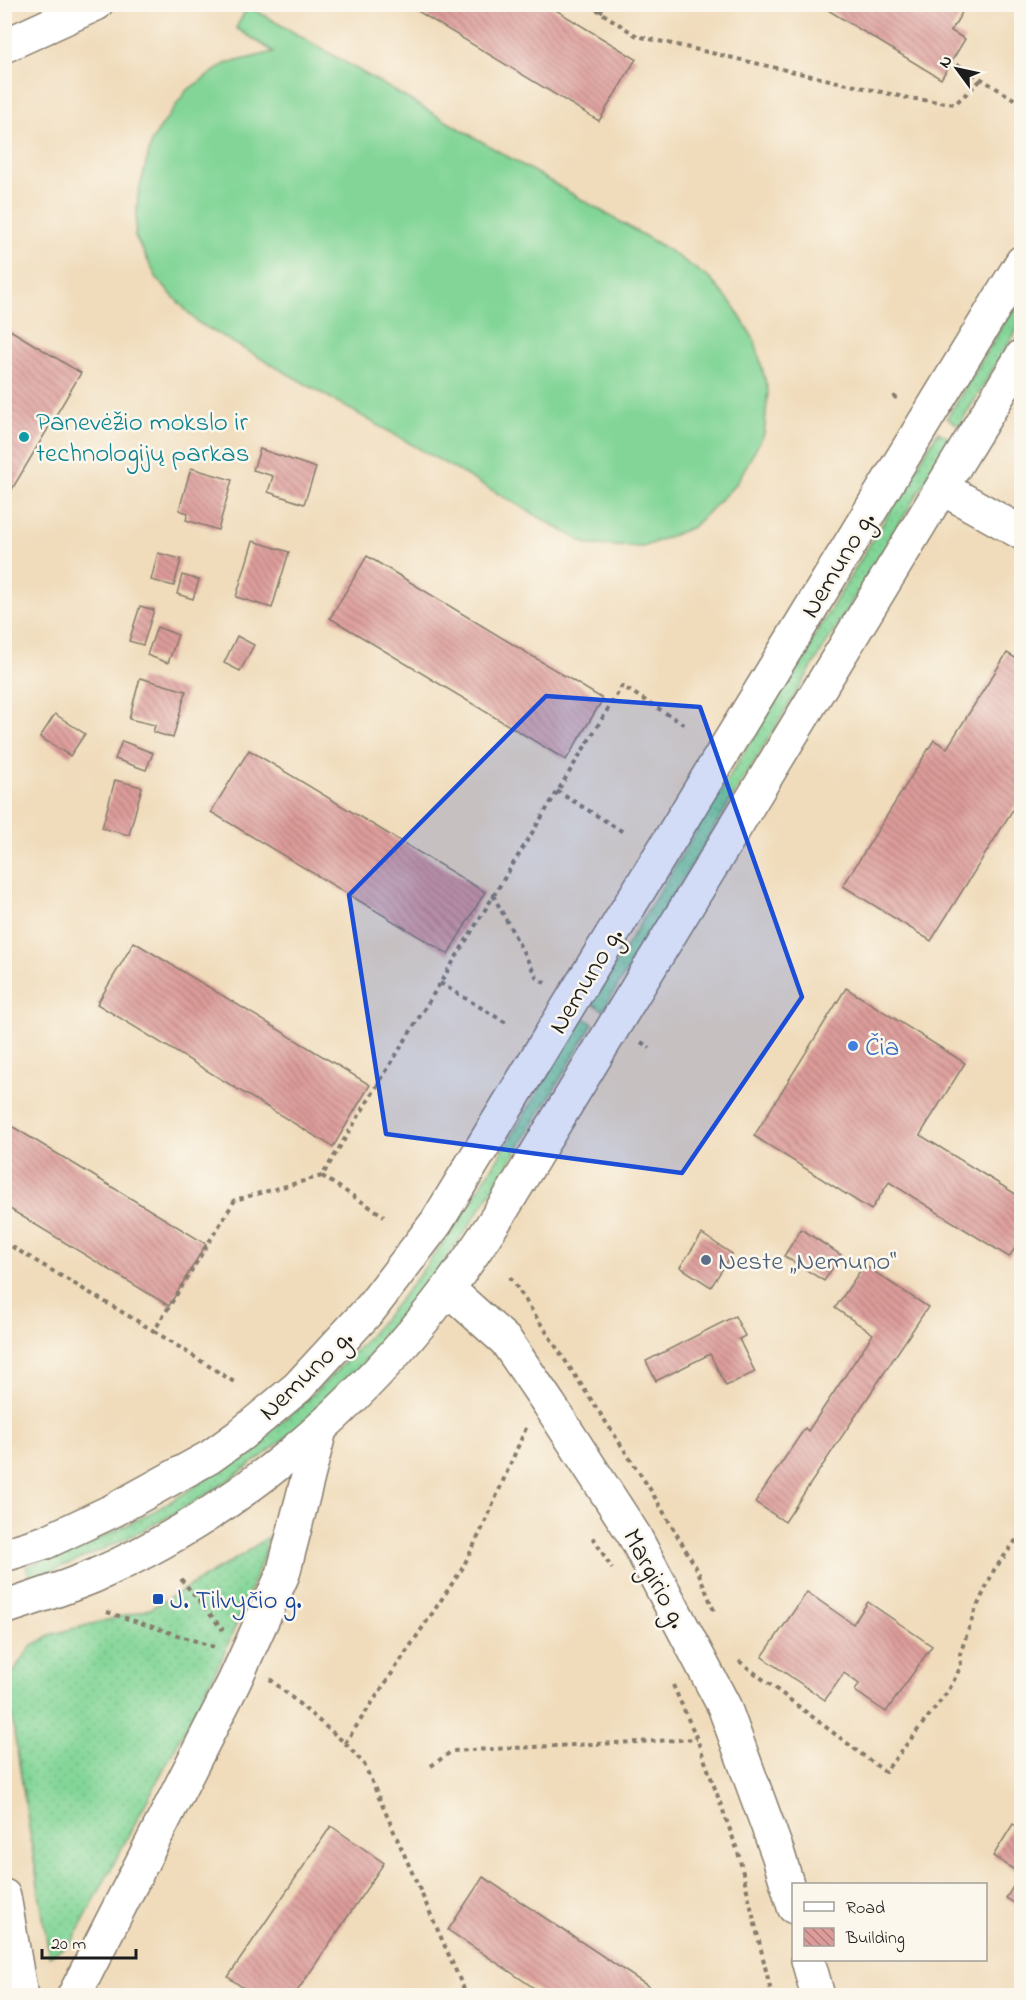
<svg xmlns="http://www.w3.org/2000/svg" width="1026" height="2000" viewBox="0 0 1026 2000" font-family="'Indie Flower',sans-serif">
  <style>
    .grass { fill: url(#grass-dots); stroke: #4f785a; stroke-width: 1.5 }
    .pitch { fill: #82d597; stroke: #4f785a; stroke-width: 1.5 }
    .building { fill: url(#building-back-hatch) }
    .lines { fill: none; stroke-linecap: round; stroke-linejoin: round }
    .street-casing { stroke: #867c6c; stroke-width: 36 }
    .secondary-casing { stroke: #867c6c; stroke-width: 36 }
    .primary-casing { stroke: #867c6c; stroke-width: 36 }
    .path { stroke: #867c6c; stroke-width: 4; stroke-dasharray: 4.5 4.5; stroke-linecap: butt }
    .street { stroke: #fff; stroke-width: 33 }
    .secondary { stroke: #fff; stroke-width: 33 }
    .primary { stroke: #fff; stroke-width: 33 }
    .marked { fill: #1d4ed8; fill-opacity: 0.2; stroke: #1d4ed8; stroke-width: 4.5; stroke-linejoin: round }
    .culture-dot { fill: #0f9aa8; stroke: #fbf7ec; stroke-width: 2 }
    .shop-dot { fill: #3f7fe0; stroke: #fbf7ec; stroke-width: 2 }
    .service-dot { fill: #5c6f8a; stroke: #fbf7ec; stroke-width: 2 }
    .transit-dot { fill: #1a4fb4; stroke: #fbf7ec; stroke-width: 2 }
    .labels { text-anchor: middle; stroke-width: 5; stroke-linejoin: round; paint-order: stroke }
    .culture-label { font-size: 27px; fill: #0d838f; stroke: #fbf7ec; text-anchor: start }
    .street-label { font-size: 27px; fill: #1c1c1c; stroke: #fbf7ec }
    .shop-label { font-size: 27px; fill: #366cbe; stroke: #fbf7ec; text-anchor: start }
    .service-label { font-size: 27px; fill: #4e5e75; stroke: #fbf7ec; text-anchor: start }
    .transit-label { font-size: 27px; fill: #164399; stroke: #fbf7ec; text-anchor: start }
  </style>
  <defs>
    <pattern id="grass-dots" width="8" height="8" patternUnits="userSpaceOnUse" patternTransform="scale(1.5)"><rect width="8" height="8" fill="#82d597"/><path d="M2 2h.1M6 6h.1" fill="none" stroke="#70b682" stroke-width="1.8" stroke-linecap="round"/></pattern>
    <pattern id="building-back-hatch" width="6" height="6" patternUnits="userSpaceOnUse" patternTransform="scale(1.5)"><rect width="6" height="6" fill="#dd9c9a"/><path d="M-1 5l2 2M0 0l6 6M5-1l2 2" fill="none" stroke="#b27e7d"/></pattern>
  </defs>
  <rect width="100%" height="100%" fill="#fbf7ec"/>
  <filter id="ink" filterUnits="userSpaceOnUse"><feTurbulence type="fractalNoise" baseFrequency=".0167" numOctaves="2"/><feDisplacementMap in="SourceGraphic" scale="12" xChannelSelector="R" yChannelSelector="G"/><feConvolveMatrix kernelMatrix="1 2 1 2 8 2 1 2 1" color-interpolation-filters="sRGB"/></filter>
  <filter id="wash" filterUnits="userSpaceOnUse"><feTurbulence type="fractalNoise" baseFrequency=".008" numOctaves="4" result="noise"/><feDisplacementMap in="SourceGraphic" scale="24" xChannelSelector="R" yChannelSelector="G"/><feGaussianBlur stdDeviation="1.35" result="paint"/><feColorMatrix in="noise" values="0 0 0 0 0 0 0 0 0 0 0 0 0 0 0 0 0 1.4 0 .05"/><feComposite in="paint" operator="in"/></filter>
  <g filter="url(#wash)">
    <rect width="100%" height="100%" fill="#f0dcbb"/>
    <g class="grass">
      <polygon points="1021,295 1021,323 959,426 947,418"/>
      <polygon points="938,432 951,439 603,1010 592,1003"/>
      <path d="M583,1017L593,1024C513,1156 437,1296 324,1404C241,1483 137,1540 30,1579L26,1566C55,1556 83,1546 111,1533C244,1471 354,1367 439,1248C491,1174 536,1094 583,1017Z"/>
      <polygon points="269,1536 263,1558 222,1659 71,1944 49,1956 9,1699 10,1681 18,1664 32,1646 53,1634 150,1609 242,1555"/>
    </g>
    <polygon class="pitch" points="248,6 667,249 710,279 733,305 755,341 768,391 764,434 736,484 693,527 643,547 588,545 197,322 158,280 135,236 138,195 152,140 186,91 225,64 274,52 236,28"/>
    <g id="blocks">
      <g class="building">
        <polygon points="406,4 546,4 636,59 599,121"/>
        <polygon points="818,4 967,4 951,31 965,39 941,79"/>
        <polygon points="5,327 81,373 5,501"/>
        <polygon points="260,449 316,468 304,504 268,492 273,476 253,470"/>
        <polygon points="191,468 232,480 218,530 186,520 188,513 179,510"/>
        <polygon points="253,541 289,552 272,608 236,597"/>
        <polygon points="158,553 181,559 174,586 151,580"/>
        <polygon points="367,556 603,699 566,760 330,618"/>
        <polygon points="182,575 199,580 193,599 177,594"/>
        <polygon points="140,606 154,610 143,645 129,641"/>
        <polygon points="157,627 178,635 168,663 147,655"/>
        <polygon points="237,636 254,645 240,671 224,663"/>
        <polygon points="1007,653 1022,662 1022,795 931,941 843,886 934,740 947,748"/>
        <polygon points="140,678 186,691 173,738 153,732 155,725 129,719"/>
        <polygon points="55,714 85,734 70,756 40,737"/>
        <polygon points="122,741 153,753 146,770 115,759"/>
        <polygon points="249,750 485,892 448,954 211,812"/>
        <polygon points="115,780 142,787 129,835 102,828"/>
        <polygon points="134,942 370,1085 333,1147 97,1004"/>
        <polygon points="846,988 965,1063 920,1135 1022,1198 1022,1238 1009,1257 889,1182 871,1210 754,1136"/>
        <polygon points="5,1122 206,1244 169,1306 5,1206"/>
        <polygon points="801,1229 841,1255 824,1281 784,1256"/>
        <polygon points="702,1234 732,1254 711,1287 680,1267"/>
        <polygon points="864,1265 928,1307 785,1522 755,1502 805,1428 808,1431 873,1334 835,1308"/>
        <polygon points="735,1316 745,1336 739,1339 755,1372 726,1386 710,1354 656,1381 646,1361"/>
        <polygon points="807,1592 853,1624 868,1602 932,1646 886,1712 855,1691 859,1684 844,1673 825,1700 762,1657"/>
        <polygon points="1013,1824 1022,1830 1022,1908 1006,1898 1021,1874 993,1856"/>
        <polygon points="331,1826 384,1863 294,1996 255,1996 228,1977"/>
        <polygon points="483,1877 571,1935 663,1996 546,1996 448,1930"/>
      </g>
    </g>
  </g>
  <g filter="url(#ink)">
    <use href="#blocks" fill-opacity="0" stroke="#867c6c" stroke-width="1.5"/>
    <g class="lines">
      <defs>
        <g id="street">
          <polyline points="4,46 96,4"/>
          <polyline points="942,488 1022,533"/>
          <polyline points="448,1289 506,1341 549,1404 634,1535 724,1706 778,1854 794,1907"/>
          <polyline points="808,1960 818,1996"/>
        </g>
        <g id="secondary">
          <polyline points="4,1555 46,1542 114,1510 210,1457 239,1436 298,1387 371,1308 436,1223 1022,262"/>
          <path d="M4,1608C34,1598 65,1588 94,1576C235,1514 357,1410 449,1287C469,1261 487,1233 505,1205L1022,356"/>
        </g>
        <g id="primary">
          <polyline points="4,1896 21,1996"/>
          <polyline points="74,1996 234,1682 283,1574 320,1430"/>
        </g>
      </defs>
      <use href="#street" class="street-casing"/>
      <use href="#secondary" class="secondary-casing"/>
      <use href="#primary" class="primary-casing"/>
      <g class="path">
        <polyline points="588,4 637,36 908,98 955,104 982,79"/>
        <polyline points="600,13 605,4"/>
        <polyline points="957,64 1022,104"/>
        <polyline points="893,396 900,400"/>
        <polyline points="557,791 625,833"/>
        <polyline points="493,895 537,978 545,983"/>
        <polyline points="440,983 508,1024"/>
        <polyline points="641,1042 650,1048"/>
        <polyline points="322,1176 384,1216"/>
        <polyline points="4,1242 154,1331 235,1200 322,1176 622,686 688,727"/>
        <polyline points="510,1277 650,1489 697,1569 715,1613"/>
        <polyline points="154,1331 234,1382"/>
        <polyline points="593,1537 612,1569"/>
        <polyline points="181,1579 223,1630"/>
        <polyline points="107,1612 214,1647"/>
        <polyline points="739,1661 885,1772 949,1690 961,1666 960,1654 975,1611 994,1570 1022,1532"/>
        <polyline points="270,1679 345,1743 364,1764 467,1996"/>
        <polyline points="673,1685 697,1739 738,1852 772,1996"/>
        <polyline points="345,1743 462,1569 483,1527 526,1428"/>
        <polyline points="431,1766 452,1751 697,1739"/>
      </g>
      <use href="#street" class="street"/>
      <use href="#secondary" class="secondary"/>
      <use href="#primary" class="primary"/>
    </g>
  </g>
  <path class="marked" d="M546,696L700,707L802,997L682,1173L386,1134L349,895Z"/>
  <circle class="culture-dot" cx="24" cy="437" r="6"/>
  <circle class="shop-dot" cx="853" cy="1046" r="6"/>
  <circle class="service-dot" cx="706" cy="1260" r="6"/>
  <rect class="transit-dot" x="152" y="1593" width="12" height="12" rx="3"/>
  <g class="labels">
    <g class="culture-label">
      <text x="36" y="430">Panevėžio mokslo ir<tspan x="36" dy="31">technologijų parkas</tspan></text>
    </g>
    <g class="street-label">
      <text transform="translate(837 564) rotate(-59)" y="9">Nemuno g.</text>
      <text transform="translate(585 980) rotate(-59)" y="9">Nemuno g.</text>
      <text transform="translate(305 1374) rotate(-44)" y="9">Nemuno g.</text>
      <text transform="translate(656 1578) rotate(62)" y="9">Margirio g.</text>
    </g>
    <g class="shop-label">
      <text x="865" y="1055">Čia</text>
    </g>
    <g class="service-label">
      <text x="718" y="1269">Neste „Nemuno“</text>
    </g>
    <g class="transit-label">
      <text x="170" y="1608">J. Tilvyčio g.</text>
    </g>
  </g>
  <rect width="1026" height="2000" fill="none" stroke="#fbf7ec" stroke-width="24"/>
  <rect x="792" y="1883" width="195" height="78" fill="#fbf7ec" stroke="#a29f99" stroke-width="1.5"/>
  <rect x="804" y="1902" width="30" height="9" fill="#ffffff" stroke="#a29f99" stroke-width="1.5"/>
  <text x="846" y="1913" font-size="18" fill="#1c1c1c">Road</text>
  <rect x="804" y="1928" width="30" height="18" fill="url(#building-back-hatch)" stroke="#a29f99" stroke-width="1.5"/>
  <text x="846" y="1943" font-size="18" fill="#1c1c1c">Building</text>
  <g transform="translate(957 69) rotate(303)" stroke="#fbf7ec" stroke-width="4.5" paint-order="stroke">
  <path d="M0-4.5L10 22L0 15L-10 22Z" fill="#1c1c1c"/>
  <text y="-9" font-size="16" font-weight="bold" text-anchor="middle" fill="#1c1c1c">N</text>
  </g>
  <path d="M42 1949v9h94v-9" fill="none" stroke="#1c1c1c" stroke-width="3"/>
  <text x="51" y="1949" font-size="18" fill="#1c1c1c" stroke="#fbf7ec" stroke-width="4.5" paint-order="stroke">20 m</text>
</svg>
